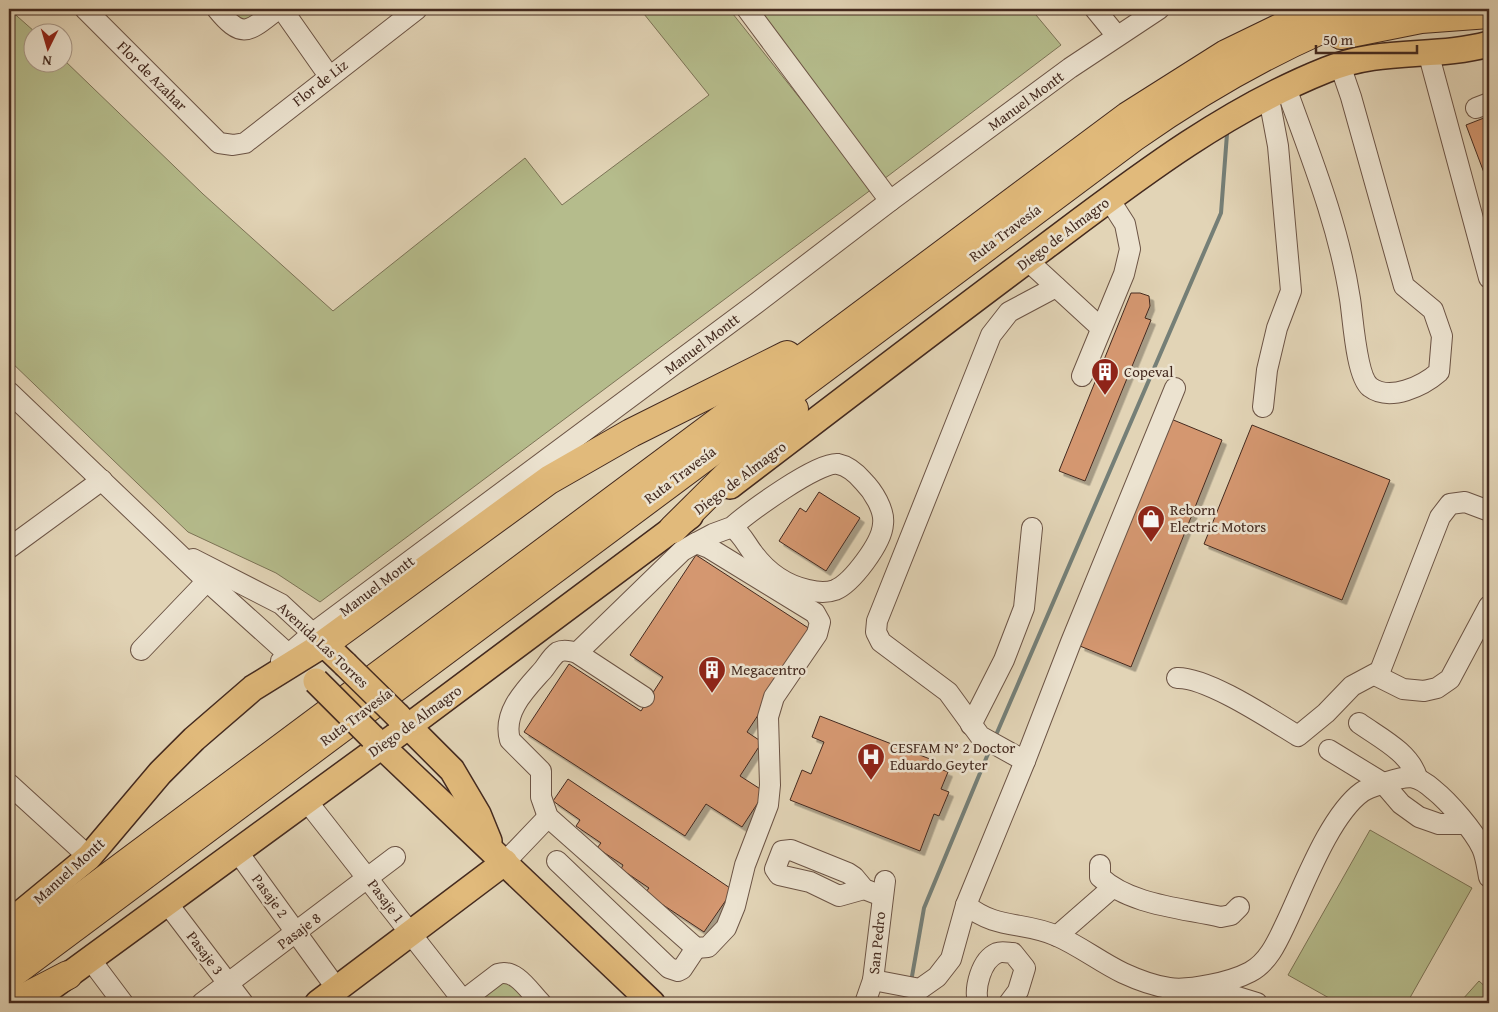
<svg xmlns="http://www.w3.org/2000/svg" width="1498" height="1012" viewBox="0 0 1498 1012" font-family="'Gentium Book Plus',serif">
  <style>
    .green { fill: #b5bc8c; stroke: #7c7356 }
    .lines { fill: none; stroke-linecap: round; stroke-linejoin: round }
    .stream { stroke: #757f77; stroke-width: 4 }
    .building { fill: #d49770; stroke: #442a1f; filter: url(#shadow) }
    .minor-casing { stroke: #6c5445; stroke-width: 22 }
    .major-casing { stroke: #442a1f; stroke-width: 28 }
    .highway-casing { stroke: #442a1f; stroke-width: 30 }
    .minor { stroke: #ece3d0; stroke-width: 20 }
    .major { stroke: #e1ba7b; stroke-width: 25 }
    .highway { stroke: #e1ba7b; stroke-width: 28 }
    .major-bridge-casing { stroke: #442a1f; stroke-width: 28; stroke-linecap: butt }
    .major-bridge { stroke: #e1ba7b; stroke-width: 25 }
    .labels { text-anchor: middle; stroke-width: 5; stroke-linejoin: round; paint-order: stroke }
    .street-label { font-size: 15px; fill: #442a1f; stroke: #ece3d0 }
    .poi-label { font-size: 15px; fill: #442a1f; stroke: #ece3d0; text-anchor: start }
  </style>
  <defs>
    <filter id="shadow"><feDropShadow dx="4.5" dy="4.5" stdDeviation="0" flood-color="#0004"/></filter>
  </defs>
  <rect width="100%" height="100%" fill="#e2d4b6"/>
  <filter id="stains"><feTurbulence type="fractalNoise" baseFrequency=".004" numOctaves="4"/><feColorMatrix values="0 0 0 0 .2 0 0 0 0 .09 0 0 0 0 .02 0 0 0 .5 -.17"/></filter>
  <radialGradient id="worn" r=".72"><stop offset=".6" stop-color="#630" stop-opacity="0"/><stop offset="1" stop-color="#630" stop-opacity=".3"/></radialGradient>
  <g class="green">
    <polygon points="9,9 35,32 32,32 32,62 62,62 63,59 203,194 333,311 525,158 562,205 709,95 640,9 729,9 872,189 320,602 276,573 188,532 9,360"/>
    <polygon points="226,9 273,9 252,22 237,21"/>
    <polygon points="744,9 1031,9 1061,45 880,182"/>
    <polygon points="1370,830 1472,888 1407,1003 1338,1003 1288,975"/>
    <polygon points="498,974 541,1003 465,1003"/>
    <polygon points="1479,981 1489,990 1489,1003 1466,1003 1462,1000"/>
  </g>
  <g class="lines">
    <g class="stream">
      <polyline points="1237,9 1238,10"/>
      <polyline points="996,735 1221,213 1227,134"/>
      <polyline points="911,982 924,908 990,749"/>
      <polyline points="905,1003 909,994"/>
    </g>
  </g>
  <g class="building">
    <polygon points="1489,116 1489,186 1466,125"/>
    <polygon points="1131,293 1140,293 1149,296 1150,306 1145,318 1151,320 1085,481 1059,471"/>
    <polygon points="1171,419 1222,440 1131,667 1080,646"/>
    <polygon points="1252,425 1390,480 1342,600 1204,544"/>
    <polygon points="819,492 860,518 826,571 779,541 800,508 806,512"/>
    <polygon points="696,555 813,631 747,732 762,742 740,776 765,792 742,827 706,804 685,836 524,732 569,664 641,711 663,677 630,655"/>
    <polygon points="820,716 930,759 930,765 948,772 941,789 949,792 939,816 934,814 920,851 790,800 802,770 811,774 824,742 812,737"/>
    <polygon points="568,779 733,890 704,932 645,893 649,888 621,869 623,865 597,848 601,843 576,826 580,820 553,801"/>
  </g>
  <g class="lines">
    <defs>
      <g id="minor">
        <polyline points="85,9 219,143 233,145 245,143 417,9"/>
        <path d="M217,9C243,41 249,31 278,9"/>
        <polyline points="282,9 329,76"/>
        <polyline points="747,9 890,201"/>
        <polyline points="1095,9 1117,36"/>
        <polyline points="1428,52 1489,278"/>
        <path d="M1286,88C1311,157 1339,226 1350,299C1353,317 1356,376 1370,387C1390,402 1423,386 1439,372L1442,336L1433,310L1404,286L1351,97L1340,65"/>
        <polyline points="1476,108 1489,103"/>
        <polyline points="1027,260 1101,328"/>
        <polyline points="1056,287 1009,312 991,335 877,621 876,632 881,642 948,692 980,736 1025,761 1071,642 1175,388"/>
        <polyline points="1082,376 1124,274 1130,249 1125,224 1109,199"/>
        <polyline points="9,392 207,581 297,662"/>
        <polyline points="1263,407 1267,370 1277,328 1291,291 1278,146 1269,98"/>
        <path d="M696,543L713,534L732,527C742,534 746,544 753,553C767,572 785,585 808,590C816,592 827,593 835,590C852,583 882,543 883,524C885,510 873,491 863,481C857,474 848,466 838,464C818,461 748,513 732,527"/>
        <polyline points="9,548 102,480"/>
        <polyline points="193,559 281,604 323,643"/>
        <polyline points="141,650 207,581"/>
        <path d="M577,653L682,551L696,543L709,548L815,613L820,622L817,634L774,697L768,717L770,785L768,805L745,865L735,906L726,928L708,947L696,948L548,817L541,797V771L510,740C502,712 526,689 543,670C547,665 552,656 558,652C564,649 571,651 577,653L644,697"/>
        <polyline points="281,661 313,633 758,302 890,201 1070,68 1159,9"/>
        <polyline points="1375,675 1403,689 1424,691 1437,688 1450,679 1489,606"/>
        <path d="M1177,678C1207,677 1270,719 1298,736L1326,713L1352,686L1380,671L1440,517L1450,504L1465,502L1489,511"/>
        <path d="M1359,723C1380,738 1409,752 1417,777"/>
        <polyline points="971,725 1004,660 1024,608 1032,528"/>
        <polyline points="1329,750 1383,783 1401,804 1419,817 1439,824 1464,824"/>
        <polyline points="9,784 89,857"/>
        <polyline points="306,800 465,1003"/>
        <polyline points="237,851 337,989"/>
        <polyline points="557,861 669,968 678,971 682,969 696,948"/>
        <polyline points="505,862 548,817"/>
        <path d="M1100,865V877C1130,905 1182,908 1221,917L1231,915L1239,907"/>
        <polyline points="864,889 839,896 810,882 779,875 775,869 782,851 791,850 848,873 854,877 864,889 882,896"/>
        <polyline points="167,903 243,1003"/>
        <path d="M966,905C997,930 1023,921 1057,936C1080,946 1100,962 1123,973C1136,979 1155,986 1169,988C1190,991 1231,982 1250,972C1269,962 1278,940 1287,921C1304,885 1330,815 1362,792C1369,787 1379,785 1387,782C1409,775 1416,774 1434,790C1449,802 1474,831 1482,848C1486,857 1487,867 1489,877"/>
        <polyline points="1057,936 1112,888"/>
        <polyline points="90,959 123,1003"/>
        <polyline points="873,980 920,989 937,977 951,959 966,905 1025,761"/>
        <polyline points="1231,995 1257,1003"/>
        <polyline points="202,1003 395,857"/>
        <path d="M460,1003L498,974C516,968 529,991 541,1003"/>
        <polyline points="865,1003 873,980 885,881"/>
        <path d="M978,1003C974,988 981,960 997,953C1002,951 1009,953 1013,953L1025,968L1018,991L1009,1003"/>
        <path d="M1202,1003C1209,993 1221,994 1231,995L1230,1003"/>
      </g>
      <g id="major">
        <path d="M730,486C835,406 939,326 1045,247C1133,181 1223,111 1326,70C1382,47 1434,59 1489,44"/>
        <polyline points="398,716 452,770 478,814 489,841"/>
        <polyline points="372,737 652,1003"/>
        <polyline points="9,923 89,857 160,773 194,739 253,688 324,644 345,664"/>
        <polyline points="52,987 409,726 690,516"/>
        <polyline points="318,1003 505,862"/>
      </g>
      <g id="highway">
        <polyline points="1341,35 1421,19 1489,14"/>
        <polyline points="673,529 794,409"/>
        <polyline points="324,644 549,480 631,433 787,355"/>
        <polyline points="9,951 1128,116 1226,54 1319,9"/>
        <path d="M9,976L1134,137C1208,85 1287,40 1373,9"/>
        <polyline points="14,1003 68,975"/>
      </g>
    </defs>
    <use href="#minor" class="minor-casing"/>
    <use href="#major" class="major-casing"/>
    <use href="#highway" class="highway-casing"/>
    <use href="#minor" class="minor"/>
    <use href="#major" class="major"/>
    <use href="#highway" class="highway"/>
    <defs>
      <g id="major-bridge">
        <polyline points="345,664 398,716"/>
        <polyline points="316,681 372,737"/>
      </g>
    </defs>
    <use href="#major-bridge" class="major-bridge-casing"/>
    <use href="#major-bridge" class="major-bridge"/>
  </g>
  <defs>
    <symbol id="building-pin" viewBox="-11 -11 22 30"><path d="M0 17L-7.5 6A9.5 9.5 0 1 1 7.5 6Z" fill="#8f2418" stroke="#ece3d0"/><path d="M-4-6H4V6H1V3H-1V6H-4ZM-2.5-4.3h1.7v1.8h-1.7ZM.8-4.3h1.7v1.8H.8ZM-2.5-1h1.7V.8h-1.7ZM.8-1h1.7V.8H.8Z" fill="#fff"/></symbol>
    <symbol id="shop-pin" viewBox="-11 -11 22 30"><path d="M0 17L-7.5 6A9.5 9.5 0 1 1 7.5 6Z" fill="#8f2418" stroke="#ece3d0"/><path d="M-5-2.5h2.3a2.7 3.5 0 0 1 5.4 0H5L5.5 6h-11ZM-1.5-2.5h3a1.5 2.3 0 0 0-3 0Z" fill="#fff"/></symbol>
    <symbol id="hospital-pin" viewBox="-11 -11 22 30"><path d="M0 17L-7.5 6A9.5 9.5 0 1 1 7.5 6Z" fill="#8f2418" stroke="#ece3d0"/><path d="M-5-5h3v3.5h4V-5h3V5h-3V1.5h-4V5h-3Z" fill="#fff"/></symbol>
  </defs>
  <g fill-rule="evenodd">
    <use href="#building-pin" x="1089" y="356" width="32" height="43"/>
    <use href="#shop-pin" x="1135" y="503" width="32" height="43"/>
    <use href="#building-pin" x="696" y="654" width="32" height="43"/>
    <use href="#hospital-pin" x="855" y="741" width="32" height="43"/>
  </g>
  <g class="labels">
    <g class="street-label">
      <text transform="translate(152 76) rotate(45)" y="5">Flor de Azahar</text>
      <text transform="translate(320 83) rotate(-38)" y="5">Flor de Liz</text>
      <text transform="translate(1026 101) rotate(-36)" y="5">Manuel Montt</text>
      <text transform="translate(1005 233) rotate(-37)" y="5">Ruta Travesía</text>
      <text transform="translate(1063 234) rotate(-37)" y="5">Diego de Almagro</text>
      <text transform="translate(702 344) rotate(-37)" y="5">Manuel Montt</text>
      <text transform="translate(680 475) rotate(-37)" y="5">Ruta Travesía</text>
      <text transform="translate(740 478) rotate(-37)" y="5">Diego de Almagro</text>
      <text transform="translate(377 586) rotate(-37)" y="5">Manuel Montt</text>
      <text transform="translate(323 645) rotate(43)" y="5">Avenida Las Torres</text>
      <text transform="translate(356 717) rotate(-37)" y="5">Ruta Travesía</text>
      <text transform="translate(415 721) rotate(-36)" y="5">Diego de Almagro</text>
      <text transform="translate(69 871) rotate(-42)" y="5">Manuel Montt</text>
      <text transform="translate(270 896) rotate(54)" y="5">Pasaje 2</text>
      <text transform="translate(386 901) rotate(53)" y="5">Pasaje 1</text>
      <text transform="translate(299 931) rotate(-37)" y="5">Pasaje 8</text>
      <text transform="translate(877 943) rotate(-84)" y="5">San Pedro</text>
      <text transform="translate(205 953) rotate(53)" y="5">Pasaje 3</text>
    </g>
    <g class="poi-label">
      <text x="1124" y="377">Copeval</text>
      <text x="1170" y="515">Reborn<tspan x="1170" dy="17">Electric Motors</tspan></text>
      <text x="731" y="675">Megacentro</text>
      <text x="890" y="753">CESFAM N° 2 Doctor<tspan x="890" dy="17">Eduardo Geyter</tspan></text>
    </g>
  </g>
  <rect width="1498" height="1012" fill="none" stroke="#e2d4b6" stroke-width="30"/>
  <rect x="10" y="10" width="1478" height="992" fill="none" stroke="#442a1f" stroke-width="2.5"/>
  <rect x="15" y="15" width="1468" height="982" fill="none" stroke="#442a1f"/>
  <g transform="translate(48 48) rotate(185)"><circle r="24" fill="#ece3d0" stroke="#a99989"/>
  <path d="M0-4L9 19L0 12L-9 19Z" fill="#8f2418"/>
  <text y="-8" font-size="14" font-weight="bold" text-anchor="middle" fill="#442a1f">N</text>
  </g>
  <path d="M1316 45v8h101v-8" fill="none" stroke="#442a1f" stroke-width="2.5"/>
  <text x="1323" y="45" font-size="15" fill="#442a1f" stroke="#ece3d0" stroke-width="4" paint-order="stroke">50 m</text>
  <rect width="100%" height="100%" filter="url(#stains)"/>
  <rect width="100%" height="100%" fill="url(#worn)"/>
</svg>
